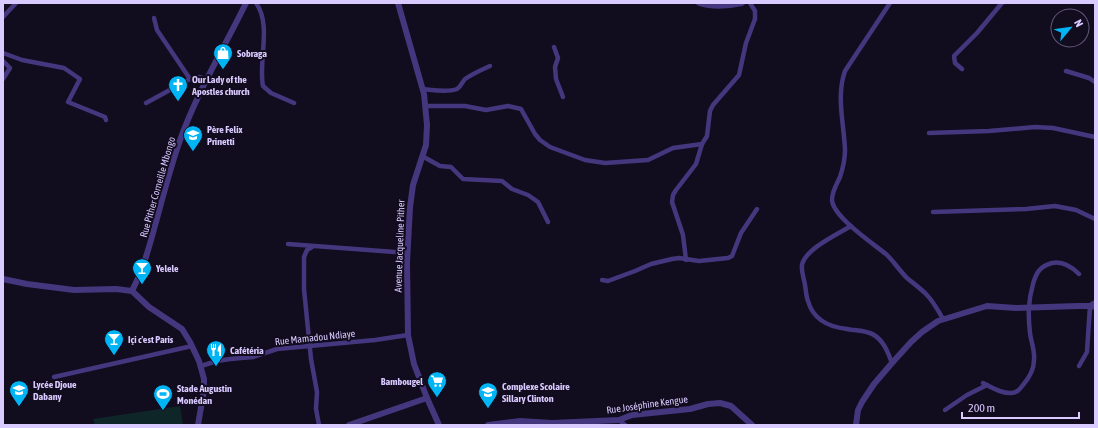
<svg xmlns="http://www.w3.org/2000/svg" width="1098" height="428" viewBox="0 0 1098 428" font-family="'Asap Condensed',sans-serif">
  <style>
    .green { fill: #0f2629 }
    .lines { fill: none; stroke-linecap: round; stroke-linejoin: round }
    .minor { stroke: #45377e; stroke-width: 4.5 }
    .tertiary { stroke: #45377e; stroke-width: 6 }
    .labels { text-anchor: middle; stroke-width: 4; stroke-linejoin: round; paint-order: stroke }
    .poi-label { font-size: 10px; font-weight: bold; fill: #d9caff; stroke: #120c1f; text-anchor: start }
    .street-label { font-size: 10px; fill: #d9caff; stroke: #120c1f }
  </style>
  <rect width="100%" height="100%" fill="#120c1f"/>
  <polygon class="green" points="180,406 183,425 95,425 93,419"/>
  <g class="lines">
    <g class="minor">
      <path d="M256,3C272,25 258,61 263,86L271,93L294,103"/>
      <path d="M890,3L845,71C836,96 844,124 845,150C845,159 843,168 840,177C837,184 832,191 832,200C833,217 874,244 887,255C894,262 900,271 907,278C913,283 920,288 926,294C933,301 938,310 943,319"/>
      <polyline points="3,17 16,3"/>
      <polyline points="154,18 157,30 190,79"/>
      <polyline points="554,47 558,58 555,67 556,79 563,97"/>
      <polyline points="3,53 22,60 64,68 80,79 68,102 105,117 106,120"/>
      <polyline points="3,61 10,68 3,79"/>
      <polyline points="962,69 955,63 954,56 977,33 1002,3"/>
      <polyline points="1066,71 1089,78 1095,82"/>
      <path d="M423,89C433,90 447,93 457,89C461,87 462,82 465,79C472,74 481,70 490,66"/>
      <polyline points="146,103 190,79 199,77 206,79"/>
      <polyline points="426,106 465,106 486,110 508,106 521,109 535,134 540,140 550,147 585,160 605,163 648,160 673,148 702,144 707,136 710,111 713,105 739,75 746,43 755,19 755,11 750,3"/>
      <polyline points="929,133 989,131 1035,127 1053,128 1095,137"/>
      <polyline points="422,156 440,166 451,167 463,179 502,181 512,189 528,195 538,202 548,222"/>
      <polyline points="933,212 1026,209 1055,206 1076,210 1095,219"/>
      <path d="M851,226C838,234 805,249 802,265C801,272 804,278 805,285C806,290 806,296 808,301C813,319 829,327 847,329C856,331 866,330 874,335C884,341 888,353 892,363"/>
      <polyline points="288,244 408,253"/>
      <polyline points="312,247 307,250 304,257 304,289 311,359 317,392 316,409 319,425"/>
      <polyline points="686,260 683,235 672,202 673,195 676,190 696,164 702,144"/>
      <polyline points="602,280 608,281 635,271 651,264 672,259 679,258 699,261 728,258 732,256 741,233 757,209"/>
      <polyline points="201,366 217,361 230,359 253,357 277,349 375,340 408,335"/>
      <polyline points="1079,366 1087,352 1090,306 1095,308"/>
      <polyline points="54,377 192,346"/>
      <path d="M983,383C991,387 1002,394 1011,393C1017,393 1020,389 1023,385C1029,378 1034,369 1034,360C1035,350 1031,342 1030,333C1028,315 1028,302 1033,284C1036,273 1040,266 1052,263C1062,261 1072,267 1079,274"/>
      <polyline points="945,410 967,395 987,385"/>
      <polyline points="619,420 625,425"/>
    </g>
    <g class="tertiary">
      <polyline points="398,3 424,94 427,125 426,145 413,185 410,207 407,262 408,335 414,364 427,398 439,425"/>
      <path d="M699,3C712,7 728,6 742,3"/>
      <polyline points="3,279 27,284 74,290 116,289 132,291 149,307 182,329 190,342 199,361 204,379 204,390 198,425"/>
      <path d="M132,291C144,268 149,247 156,222C163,196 170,169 179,143C196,94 223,50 246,3"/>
      <polyline points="349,425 427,398"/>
      <polyline points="488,425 520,421 552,423 619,420 632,415 690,409 708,404 720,403 731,406 752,425"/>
      <polyline points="856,425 858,410 862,402 874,384 892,363 911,342 922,332 938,321 987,306 1016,308 1078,306 1090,306 1095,303"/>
    </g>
  </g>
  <defs>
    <symbol id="shop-pin" viewBox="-11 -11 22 30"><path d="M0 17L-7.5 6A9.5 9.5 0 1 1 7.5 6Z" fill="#00b5f5" stroke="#120c1f"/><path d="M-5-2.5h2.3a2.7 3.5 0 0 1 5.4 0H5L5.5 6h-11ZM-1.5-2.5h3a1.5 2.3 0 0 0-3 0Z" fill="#fff"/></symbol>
    <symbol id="church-pin" viewBox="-11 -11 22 30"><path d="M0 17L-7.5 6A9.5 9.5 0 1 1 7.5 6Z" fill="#00b5f5" stroke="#120c1f"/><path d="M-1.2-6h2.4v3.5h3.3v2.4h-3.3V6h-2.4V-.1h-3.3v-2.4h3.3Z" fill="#fff"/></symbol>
    <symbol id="school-pin" viewBox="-11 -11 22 30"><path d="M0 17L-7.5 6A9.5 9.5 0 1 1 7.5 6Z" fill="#00b5f5" stroke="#120c1f"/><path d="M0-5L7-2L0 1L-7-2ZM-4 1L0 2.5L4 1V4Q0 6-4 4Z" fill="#fff"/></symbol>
    <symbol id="bar-pin" viewBox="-11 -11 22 30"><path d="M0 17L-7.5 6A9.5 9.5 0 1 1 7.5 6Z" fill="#00b5f5" stroke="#120c1f"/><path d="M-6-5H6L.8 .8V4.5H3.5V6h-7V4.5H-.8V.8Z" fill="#fff"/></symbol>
    <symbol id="restaurant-pin" viewBox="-11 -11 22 30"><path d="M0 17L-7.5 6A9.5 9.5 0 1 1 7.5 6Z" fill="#00b5f5" stroke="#120c1f"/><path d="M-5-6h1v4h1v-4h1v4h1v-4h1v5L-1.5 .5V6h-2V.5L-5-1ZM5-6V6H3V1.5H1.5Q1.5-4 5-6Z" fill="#fff"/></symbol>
    <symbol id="supermarket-pin" viewBox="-11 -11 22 30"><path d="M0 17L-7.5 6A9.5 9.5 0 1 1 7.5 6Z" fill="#00b5f5" stroke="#120c1f"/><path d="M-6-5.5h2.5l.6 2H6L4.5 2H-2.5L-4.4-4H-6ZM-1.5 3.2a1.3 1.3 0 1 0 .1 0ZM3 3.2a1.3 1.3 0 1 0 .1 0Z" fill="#fff"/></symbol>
    <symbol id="stadium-pin" viewBox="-11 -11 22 30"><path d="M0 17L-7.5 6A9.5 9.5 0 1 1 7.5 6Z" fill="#00b5f5" stroke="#120c1f"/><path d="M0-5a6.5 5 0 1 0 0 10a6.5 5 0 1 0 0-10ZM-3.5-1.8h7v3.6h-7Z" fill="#fff"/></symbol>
  </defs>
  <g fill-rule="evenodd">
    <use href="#shop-pin" x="212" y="42" width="22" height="30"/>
    <use href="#church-pin" x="167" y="74" width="22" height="30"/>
    <use href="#school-pin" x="182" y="124" width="22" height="30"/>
    <use href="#bar-pin" x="131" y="257" width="22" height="30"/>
    <use href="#bar-pin" x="103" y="328" width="22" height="30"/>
    <use href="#restaurant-pin" x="205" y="339" width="22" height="30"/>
    <use href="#supermarket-pin" x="426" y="370" width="22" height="30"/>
    <use href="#school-pin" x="8" y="379" width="22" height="30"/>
    <use href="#school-pin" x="477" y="381" width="22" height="30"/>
    <use href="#stadium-pin" x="152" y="383" width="22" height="30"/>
  </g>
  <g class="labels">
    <g class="poi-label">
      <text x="237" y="57">Sobraga</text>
      <text x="192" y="83">Our Lady of the<tspan x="192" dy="12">Apostles church</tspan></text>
      <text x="207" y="133">Père Felix<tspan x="207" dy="12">Prinetti</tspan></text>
      <text x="156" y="272">Yelele</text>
      <text x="128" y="343">Içi c'est Paris</text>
      <text x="230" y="354">Cafétéria</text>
      <text x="423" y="385" text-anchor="end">Bambougel</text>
      <text x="33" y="388">Lycée Djoue<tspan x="33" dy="12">Dabany</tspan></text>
      <text x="502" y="390">Complexe Scolaire<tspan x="502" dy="12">Sillary Clinton</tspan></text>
      <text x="177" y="392">Stade Augustin<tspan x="177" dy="12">Monédan</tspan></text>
    </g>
    <g class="street-label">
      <text transform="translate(157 187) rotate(-74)" y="4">Rue Pither Corneille Mbongo</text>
      <text transform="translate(399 246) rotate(-88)" y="4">Avenue Jacqueline Pither</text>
      <text transform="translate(315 337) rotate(-6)" y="4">Rue Mamadou Ndiaye</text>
      <text transform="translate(647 404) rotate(-8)" y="4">Rue Joséphine Kengue</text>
    </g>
  </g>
  <rect width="1098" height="428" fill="none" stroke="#d9caff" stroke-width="8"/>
  <g transform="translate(1070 28) rotate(61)"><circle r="19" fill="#120c1f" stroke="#625879"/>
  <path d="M0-3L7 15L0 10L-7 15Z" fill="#00b5f5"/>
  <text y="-6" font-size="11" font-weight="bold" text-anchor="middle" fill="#d9caff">N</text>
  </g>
  <path d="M962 412v6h117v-6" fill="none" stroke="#d9caff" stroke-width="2"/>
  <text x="968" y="412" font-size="12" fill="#d9caff" stroke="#120c1f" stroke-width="3" paint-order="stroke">200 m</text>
</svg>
